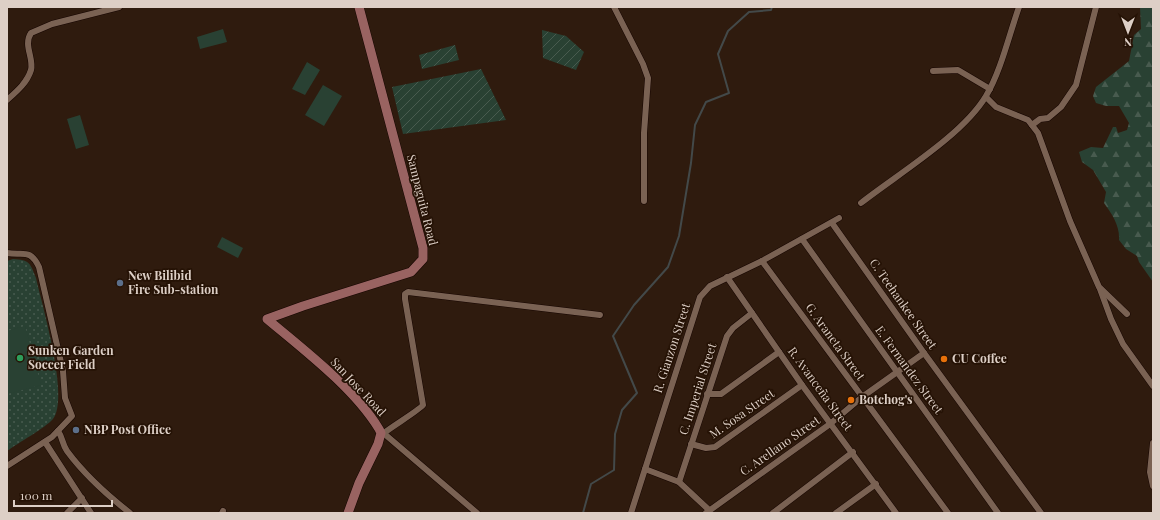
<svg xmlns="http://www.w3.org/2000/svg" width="1160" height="520" viewBox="0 0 1160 520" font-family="'Playfair Display',serif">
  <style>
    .grass { fill: url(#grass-dots) }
    .forest { fill: url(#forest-firs) }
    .garden { fill: url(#garden-furrows) }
    .pitch { fill: #294133 }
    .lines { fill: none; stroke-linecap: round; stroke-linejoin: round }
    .stream { stroke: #434949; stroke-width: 2 }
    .street-casing { stroke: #160500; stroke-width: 7 }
    .secondary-casing { stroke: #160500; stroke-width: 10 }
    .street { stroke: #7a6253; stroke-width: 6 }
    .secondary { stroke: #996361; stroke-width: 9 }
    .service-dot { fill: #5c6f8a; stroke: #251205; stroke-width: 1.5 }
    .leisure-dot { fill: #2e9e5b; stroke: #251205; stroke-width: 1.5 }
    .food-dot { fill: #e8710a; stroke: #251205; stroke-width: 1.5 }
    .labels { text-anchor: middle; stroke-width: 3.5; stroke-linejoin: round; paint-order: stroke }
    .street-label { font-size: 12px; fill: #ddcfc6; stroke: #251205 }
    .poi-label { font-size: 12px; font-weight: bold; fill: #ddcfc6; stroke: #251205; text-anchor: start }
  </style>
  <defs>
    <pattern id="grass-dots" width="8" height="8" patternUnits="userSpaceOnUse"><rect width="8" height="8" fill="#294133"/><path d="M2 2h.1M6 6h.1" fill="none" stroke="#485b4f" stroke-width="1.8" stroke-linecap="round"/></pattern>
    <pattern id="forest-firs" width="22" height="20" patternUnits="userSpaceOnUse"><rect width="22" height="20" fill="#294133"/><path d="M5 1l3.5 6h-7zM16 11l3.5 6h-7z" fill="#485b4f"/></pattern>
    <pattern id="garden-furrows" width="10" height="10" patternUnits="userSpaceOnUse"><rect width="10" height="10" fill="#294133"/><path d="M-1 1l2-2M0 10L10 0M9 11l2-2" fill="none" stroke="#485b4f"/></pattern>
  </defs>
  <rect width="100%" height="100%" fill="#2f1b0e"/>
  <path class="grass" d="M13,259C30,260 30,263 36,278C42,305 70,399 53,419C45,428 18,443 7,451V261Z"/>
  <path class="forest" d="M1140,7H1153V282L1139,262L1137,256L1126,249L1119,240C1120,226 1112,214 1104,203L1106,192L1093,170L1082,162L1079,152L1091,147L1103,148L1113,127H1116L1118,133L1127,130L1129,123L1119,106H1106L1096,103L1093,96L1096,87L1129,61L1134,35L1141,29Z"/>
  <g class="garden">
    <polygon points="542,30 566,36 584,52 576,70 543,58"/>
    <polygon points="455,45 459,60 422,69 419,55"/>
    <polygon points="481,69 506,120 403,134 392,87"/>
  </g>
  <g class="pitch">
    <polygon points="223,29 227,42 200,49 197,37"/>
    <polygon points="307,62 320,70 305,95 292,89"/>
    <polygon points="323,85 342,96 324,126 305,115"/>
    <polygon points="80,115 89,145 76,149 67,119"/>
    <polygon points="222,237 243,248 238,258 217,247"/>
    <polygon points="25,326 41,385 7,394 7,331"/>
  </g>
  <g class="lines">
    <polyline class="stream" points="583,513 591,484 614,470 615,434 622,410 637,393 613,336 634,305 668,267 679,236 691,163 695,125 706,102 729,93 718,54 728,31 749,12 771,10 772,7"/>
    <defs>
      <g id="street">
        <polyline points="614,7 643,64 648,78 644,133 644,201"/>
        <polyline points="933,71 958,70 990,89"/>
        <polyline points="986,97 996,107 1028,120 1038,133 1070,221 1099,287 1127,314"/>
        <path d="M7,100C16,92 27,83 31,70C34,58 23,45 31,33L52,24L119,7"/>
        <polyline points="1032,125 1040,119 1048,118 1061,107 1076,85 1096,7"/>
        <path d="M861,203C898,174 963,135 986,96C1001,71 1009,35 1019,7"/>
        <polyline points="832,223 924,353 1041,513"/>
        <polyline points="802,239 998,513"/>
        <path d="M7,253C23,256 30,248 39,267L63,371L65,398L72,416L52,437L7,466"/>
        <polyline points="762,261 948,513"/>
        <polyline points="727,277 802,385 896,513"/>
        <polyline points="1100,289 1111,319 1123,344 1153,386"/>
        <polyline points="707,394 721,394 779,352"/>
        <path d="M58,431C63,438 62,444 67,451C84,474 107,495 130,513"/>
        <polyline points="381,431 477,513"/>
        <path d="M384,433C391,427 421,409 423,405L405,299V294L408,292L600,315"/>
        <polyline points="45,442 91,513"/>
        <polyline points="1153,443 1150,472 1153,486"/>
        <polyline points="691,444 706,448 715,447 802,385"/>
        <polyline points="645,469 679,482 709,510"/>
        <polyline points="679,482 727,336 733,328 752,313"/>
        <polyline points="67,513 82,498"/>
        <polyline points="222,513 223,511"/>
        <polyline points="631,513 700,297 710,286 762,261 839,218"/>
        <polyline points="706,513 830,424 862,397 924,353"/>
        <polyline points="773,513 853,452"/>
        <polyline points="836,513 876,484"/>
      </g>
      <path id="secondary" d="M348,513L359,483L378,444L381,433L379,429C354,388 304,350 267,319L303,306L411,272L423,259V248L359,7"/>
    </defs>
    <use href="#street" class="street-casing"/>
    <use href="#secondary" class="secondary-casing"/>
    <use href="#street" class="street"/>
    <use href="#secondary" class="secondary"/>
  </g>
  <g class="service-dot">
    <circle cx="120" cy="283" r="4"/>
    <circle cx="76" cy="430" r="4"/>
  </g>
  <circle class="leisure-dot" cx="20" cy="358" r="4"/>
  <g class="food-dot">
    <circle cx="944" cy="359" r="4"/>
    <circle cx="851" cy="400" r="4"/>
  </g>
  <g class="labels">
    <g class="street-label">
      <text transform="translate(422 200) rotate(76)" y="4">Sampaguita Road</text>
      <text transform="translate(903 304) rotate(55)" y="4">C. Teehankee Street</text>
      <text transform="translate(835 342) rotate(54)" y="4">G. Araneta Street</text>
      <text transform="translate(672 348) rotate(-72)" y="4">R. Gianzon Street</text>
      <text transform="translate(909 370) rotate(54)" y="4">E. Fernandez Street</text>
      <text transform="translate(358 387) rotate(47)" y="4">San Jose Road</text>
      <text transform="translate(698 389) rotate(-72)" y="4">C. Imperial Street</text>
      <text transform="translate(820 389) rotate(54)" y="4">R. Avanceña Street</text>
      <text transform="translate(742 414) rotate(-35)" y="4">M. Sosa Street</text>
      <text transform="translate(780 446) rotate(-35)" y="4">C. Arellano Street</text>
    </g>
    <g class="poi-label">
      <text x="128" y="280">New Bilibid<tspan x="128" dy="14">Fire Sub-station</tspan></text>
      <text x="28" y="355">Sunken Garden<tspan x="28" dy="14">Soccer Field</tspan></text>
      <text x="952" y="363">CU Coffee</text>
      <text x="859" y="404">Botchog's</text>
      <text x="84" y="434">NBP Post Office</text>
    </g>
  </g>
  <rect width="1160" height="520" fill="none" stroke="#ddcfc6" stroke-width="16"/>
  <g transform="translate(1128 32) rotate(180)" stroke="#251205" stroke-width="3" paint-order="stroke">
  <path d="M0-3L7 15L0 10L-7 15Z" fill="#ddcfc6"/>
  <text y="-6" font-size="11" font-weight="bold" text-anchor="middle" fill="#ddcfc6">N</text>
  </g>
  <path d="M14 500v6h98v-6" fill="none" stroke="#ddcfc6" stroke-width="2"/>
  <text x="20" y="500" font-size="12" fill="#ddcfc6" stroke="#251205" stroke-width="3" paint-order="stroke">100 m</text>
</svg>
